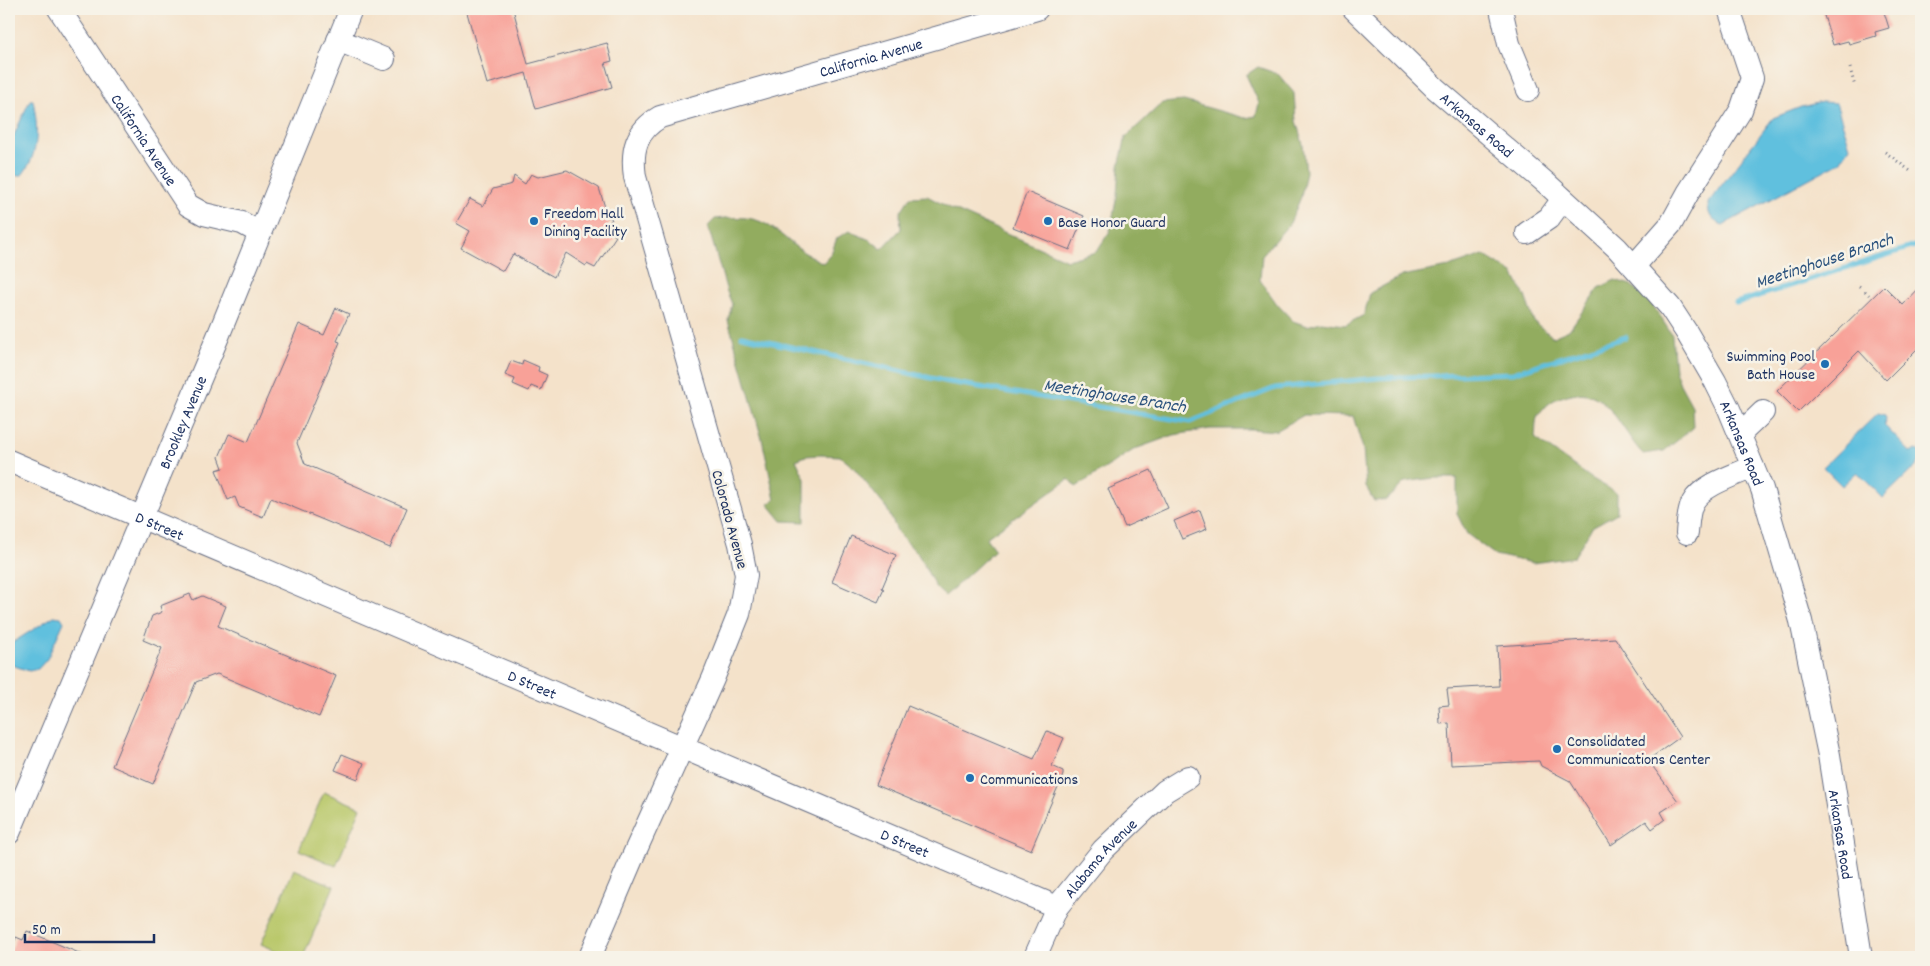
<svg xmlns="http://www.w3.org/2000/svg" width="1930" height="966" viewBox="0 0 1930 966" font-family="Dekko,sans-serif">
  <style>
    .green { fill: #b9c86a; stroke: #6a7c64 }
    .forest { fill: #92ac5e; stroke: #566e5e }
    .water { fill: #60c0de; stroke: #3e789e }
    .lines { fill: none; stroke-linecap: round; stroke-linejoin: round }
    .stream { stroke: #60c0de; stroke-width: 5 }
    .building { fill: #f8a198 }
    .minor-casing { stroke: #676e84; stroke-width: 24 }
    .path { stroke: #676e84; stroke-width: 3; stroke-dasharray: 1 4; stroke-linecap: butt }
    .minor { stroke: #fff; stroke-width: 22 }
    .poi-dot { fill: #1f6fb2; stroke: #f7f3e8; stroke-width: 2 }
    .labels { text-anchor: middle; stroke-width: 5; stroke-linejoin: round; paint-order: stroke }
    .street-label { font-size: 16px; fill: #1b2f5e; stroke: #f7f3e8 }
    .poi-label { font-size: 16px; fill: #1b2f5e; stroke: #f7f3e8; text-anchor: start }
    .water-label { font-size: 18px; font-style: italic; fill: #2c537e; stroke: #f7f3e8 }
  </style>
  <rect width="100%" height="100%" fill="#f7f3e8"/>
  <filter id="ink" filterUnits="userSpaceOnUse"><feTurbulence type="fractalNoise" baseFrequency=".02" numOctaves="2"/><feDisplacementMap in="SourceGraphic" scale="10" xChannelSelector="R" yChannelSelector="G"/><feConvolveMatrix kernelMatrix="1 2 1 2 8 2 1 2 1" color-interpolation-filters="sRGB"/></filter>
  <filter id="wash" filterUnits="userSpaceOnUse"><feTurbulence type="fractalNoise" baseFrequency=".0096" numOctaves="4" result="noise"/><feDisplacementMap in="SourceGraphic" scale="20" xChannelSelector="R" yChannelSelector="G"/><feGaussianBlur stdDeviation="1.12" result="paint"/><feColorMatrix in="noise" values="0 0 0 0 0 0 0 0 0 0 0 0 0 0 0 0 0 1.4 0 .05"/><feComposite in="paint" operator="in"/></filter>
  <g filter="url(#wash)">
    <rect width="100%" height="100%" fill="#f4e2ca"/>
    <g class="green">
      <polygon points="324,792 361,808 336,866 299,850"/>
      <polygon points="294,869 334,886 303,957 291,957 261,944"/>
    </g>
    <path class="forest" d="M1258,67L1278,74L1294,93L1296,121L1303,144L1306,172L1301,197L1290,223L1262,255L1260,280L1277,304L1293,321L1307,326L1321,322L1345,325L1364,315L1370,293L1402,276L1449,267L1483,255L1513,273L1525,296L1534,322L1553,337L1569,330L1599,288L1615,280L1631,285L1652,304L1672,335L1675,370L1680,384L1692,406L1693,428L1664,451L1643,454C1617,427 1606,378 1559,398C1552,400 1542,409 1538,415C1535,421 1536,432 1535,438L1591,478L1617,493V513L1592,527L1574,557L1533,563L1495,555L1467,534L1457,514V478H1434L1405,482L1386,500L1374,501L1366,487L1363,449L1353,416L1304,415L1276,431L1251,429H1210L1174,435L1135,449L1076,487L1069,479L986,538L995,550L945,596L936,588L918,554L898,533L887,509L854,468L840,456L820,455L806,456L796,460L805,479V522L782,521L768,504L775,499L762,439L728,320L732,304L727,292L708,226L715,219C758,214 765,221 796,247C804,253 814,258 823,263L831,254L837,238L849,231L870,240L882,249L901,229L900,213L910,197L927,196L952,209L1067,260L1096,252L1110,231L1117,195L1119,166L1126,137L1162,103L1184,101L1245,118L1256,116L1259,103L1246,75Z"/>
    <g class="water">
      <path d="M30,100H33C38,126 40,153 22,175L17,176L9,173V146Z"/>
      <path d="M1822,102L1836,103L1850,147L1840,162L1723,225C1711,221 1708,215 1708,203L1773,118L1801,107Z"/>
      <polygon points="1878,413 1885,415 1886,419 1884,425 1911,453 1915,450 1921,452 1921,461 1883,498 1857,472 1842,486 1823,467"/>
      <polygon points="54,616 61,617 64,622 47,659 38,669 29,671 9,664 9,645"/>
    </g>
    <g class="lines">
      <g class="stream">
        <polyline points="1736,303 1921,244"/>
        <polyline points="742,336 949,382 1190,422 1275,388 1378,378 1513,373 1626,337"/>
      </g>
    </g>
    <g id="blocks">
      <g class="building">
        <polygon points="466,9 513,9 528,64 607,43 612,61 605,63 612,87 536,109 526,73 487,84"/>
        <polygon points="1822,9 1883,9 1889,28 1875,32 1876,36 1849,44 1848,41 1833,45"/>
        <polygon points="567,170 599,188 608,217 612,219 605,229 616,236 595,268 587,264 586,266 566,253 554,277 513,254 503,271 461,248 470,231 456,223 470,199 483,206 493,189 512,184 514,176 525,184 531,174 538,177"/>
        <polygon points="1027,192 1084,216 1070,250 1013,227"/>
        <polygon points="1884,286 1903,305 1921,286 1921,345 1886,380 1859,351 1798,412 1777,391"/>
        <polygon points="336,308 349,314 337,341 340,342 297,443 305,464 407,508 390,548 271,498 263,517 239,507 235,497 228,500 216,470 223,468 219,457 229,434 248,442 299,324 324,335"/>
        <polygon points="523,360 539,367 538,371 547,375 541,390 531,386 529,391 513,384 515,379 505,375 511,361 522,365"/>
        <polygon points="1151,470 1168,508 1125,527 1108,489"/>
        <polygon points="1200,510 1207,529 1182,539 1174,521"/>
        <polygon points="851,536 896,555 882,588 884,589 878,602 832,582"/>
        <polygon points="190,594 193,600 202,596 226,606 218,626 336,676 319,717 217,674 196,682 153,784 112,766 162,648 143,640 152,616 162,612 160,606"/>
        <polygon points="1615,638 1680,737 1648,760 1678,801 1661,812 1665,819 1652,829 1646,821 1611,845 1570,781 1541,766 1539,761 1451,765 1449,723 1440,724 1439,706 1449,705 1447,689 1499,686 1497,646"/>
        <polygon points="908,706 1034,759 1047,731 1064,738 1052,766 1063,771 1063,775 1031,850 876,785"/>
        <polygon points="342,754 364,763 358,779 335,770"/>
        <polygon points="27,931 86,956 89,957 9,957 16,937 23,940"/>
      </g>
    </g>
  </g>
  <g filter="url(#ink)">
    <use href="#blocks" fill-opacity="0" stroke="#676e84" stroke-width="1"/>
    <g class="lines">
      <defs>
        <g id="minor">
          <path id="s1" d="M59,9L188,205L204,214L242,223L260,233"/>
          <path id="s2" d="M1354,9L1435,88L1546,183L1617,248L1670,307L1687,333L1715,381L1729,409L1762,489L1801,621L1829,755L1861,957"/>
          <polyline points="1501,9 1509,44 1528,90"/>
          <polyline points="338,40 384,59"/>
          <polyline points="1527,233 1549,218 1563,199"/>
          <polyline points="1634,266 1671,224 1688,193 1741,110 1752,78 1729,9"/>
          <polyline points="1740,434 1763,412"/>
          <path id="s3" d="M9,461L1057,907"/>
          <path d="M1687,533C1688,523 1688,511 1693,502C1702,485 1735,475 1753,467"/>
          <path id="s4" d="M9,833L219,334L351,9"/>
          <path id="s5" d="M590,957L634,854L713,679L739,614L746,575L740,544L635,177C631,150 636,131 660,117L1037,9"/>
          <path id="s6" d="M1035,957L1057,907L1103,850L1165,791L1188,777"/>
        </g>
      </defs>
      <use href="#minor" class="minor-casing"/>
      <g class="path">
        <polyline points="1850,68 1855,87"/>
        <polyline points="1885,152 1913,173"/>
        <polyline points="1859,286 1862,288"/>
        <polyline points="1865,291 1869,295"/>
      </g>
      <use href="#minor" class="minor"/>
    </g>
  </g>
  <g class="poi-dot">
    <circle cx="534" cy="221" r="5"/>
    <circle cx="1048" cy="221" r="5"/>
    <circle cx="1825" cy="364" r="5"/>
    <circle cx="1557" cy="749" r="5"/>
    <circle cx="970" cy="778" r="5"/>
  </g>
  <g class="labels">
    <g class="street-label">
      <text dy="6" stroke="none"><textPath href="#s5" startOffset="1116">California Avenue</textPath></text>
      <text dy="6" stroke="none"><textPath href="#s2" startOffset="169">Arkansas Road</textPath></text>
      <text dy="6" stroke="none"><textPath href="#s1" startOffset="156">California Avenue</textPath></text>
      <text dy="6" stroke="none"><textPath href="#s4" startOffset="446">Brookley Avenue</textPath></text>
      <text dy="6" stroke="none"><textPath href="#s2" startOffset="589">Arkansas Road</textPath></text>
      <text transform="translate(731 519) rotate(75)" y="6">Colorado Avenue</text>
      <text dy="6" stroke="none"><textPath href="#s3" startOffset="164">D Street</textPath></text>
      <text dy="6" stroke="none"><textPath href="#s3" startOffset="569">D Street</textPath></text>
      <text dy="6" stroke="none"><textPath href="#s2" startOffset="994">Arkansas Road</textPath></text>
      <text dy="6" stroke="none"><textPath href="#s3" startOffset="974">D Street</textPath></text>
      <text dy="6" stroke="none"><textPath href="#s6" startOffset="120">Alabama Avenue</textPath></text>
    </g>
    <g class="poi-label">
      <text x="544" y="218">Freedom Hall<tspan x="544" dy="18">Dining Facility</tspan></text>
      <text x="1058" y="227">Base Honor Guard</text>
      <text x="1815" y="361" text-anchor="end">Swimming Pool<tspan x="1815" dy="18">Bath House</tspan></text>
      <text x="1567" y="746">Consolidated<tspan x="1567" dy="18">Communications Center</tspan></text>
      <text x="980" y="784">Communications</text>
    </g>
    <g class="water-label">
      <text transform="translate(1824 260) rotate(-18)" y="6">Meetinghouse Branch</text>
      <text transform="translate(1115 395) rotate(9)" y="6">Meetinghouse Branch</text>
    </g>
  </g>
  <rect width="1930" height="966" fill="none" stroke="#f7f3e8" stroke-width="30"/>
  <path d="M25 934v8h129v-8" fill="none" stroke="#1b2f5e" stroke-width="2.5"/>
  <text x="32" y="934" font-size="15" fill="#1b2f5e" stroke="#f7f3e8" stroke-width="4" paint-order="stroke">50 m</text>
</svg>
